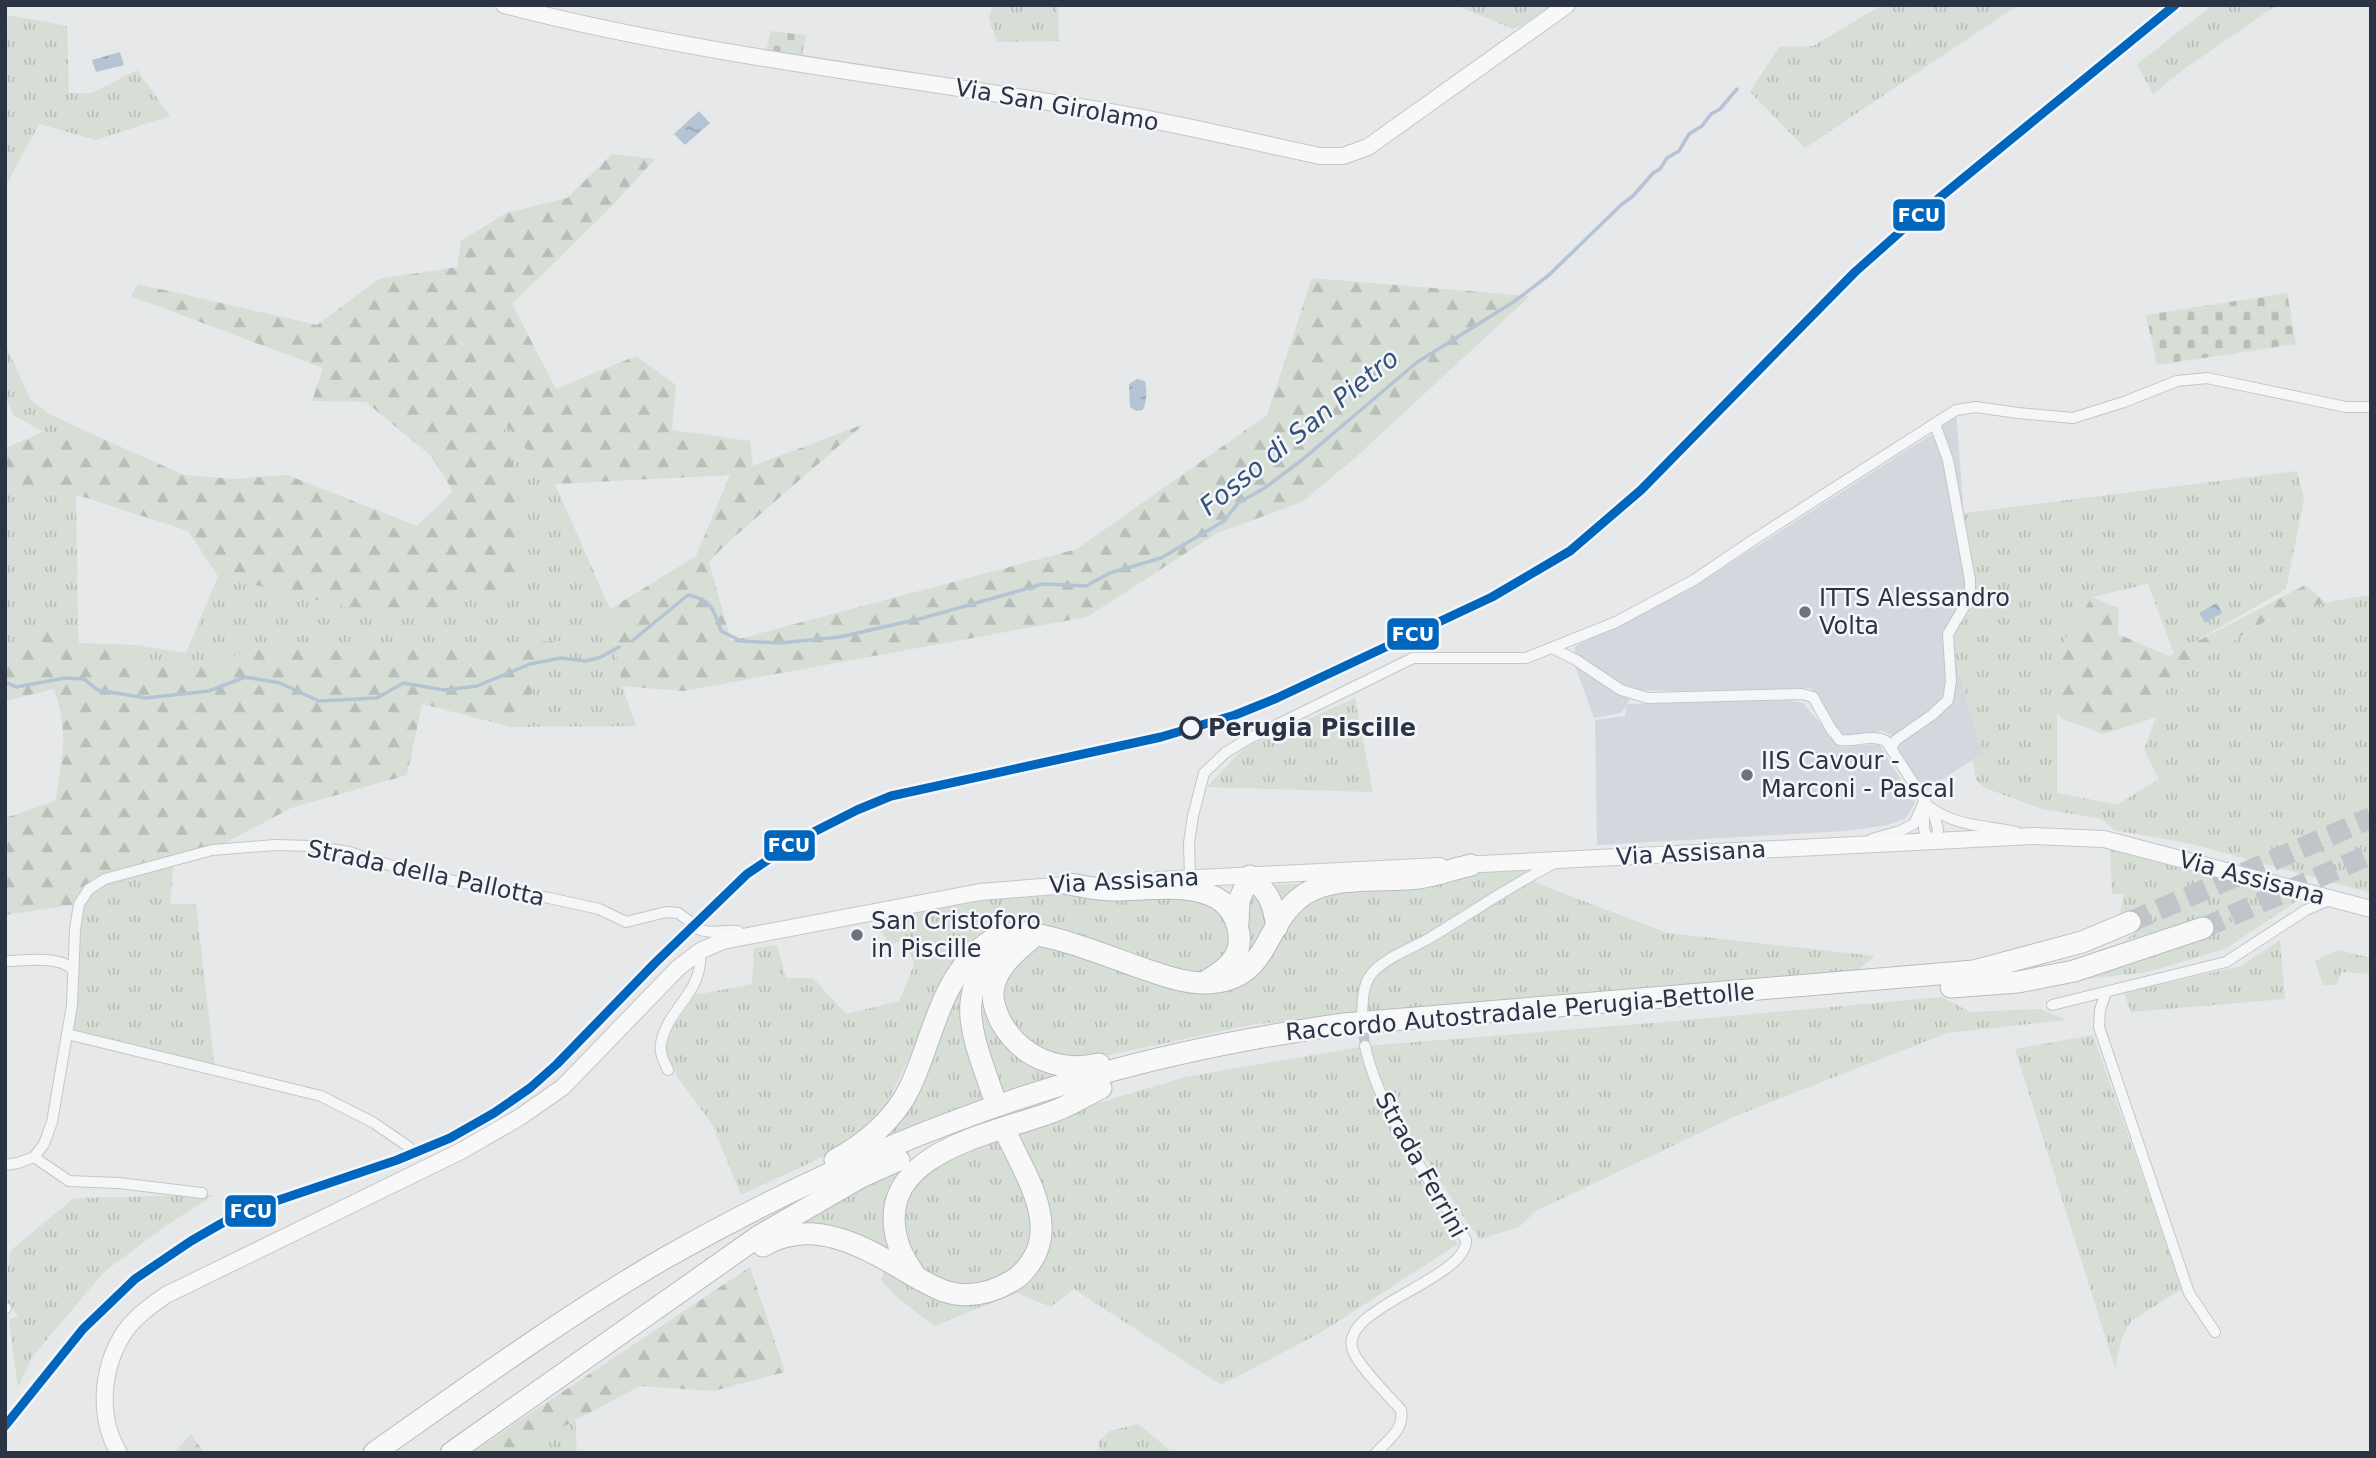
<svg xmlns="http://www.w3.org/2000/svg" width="2376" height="1458" viewBox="0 0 2376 1458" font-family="'DejaVu Sans',sans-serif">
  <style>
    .built { fill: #d4d7dd }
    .grass { fill: url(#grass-tufts) }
    .forest { fill: url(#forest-firs) }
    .cemetery { fill: url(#cemetery-stones) }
    .water { fill: url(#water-ripples) }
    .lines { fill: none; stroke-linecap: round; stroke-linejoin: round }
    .stream { stroke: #b4c4d5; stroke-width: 3.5 }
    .street-tunnel { stroke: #c1c4c9; stroke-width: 10; stroke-dasharray: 10 5; stroke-linecap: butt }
    .highway-tunnel { stroke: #c1c4c9; stroke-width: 21; stroke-dasharray: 21 10; stroke-linecap: butt }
    .street-casing { stroke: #c4c6c8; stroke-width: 12 }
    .secondary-casing { stroke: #c4c6c8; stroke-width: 18 }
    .highway-casing { stroke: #b8bbbf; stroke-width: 23 }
    .street { stroke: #f5f6f7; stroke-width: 10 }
    .secondary { stroke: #f8f8f8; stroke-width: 16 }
    .highway { stroke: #f8f8f8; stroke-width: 21 }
    .rail-1-casing { stroke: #f4f6f9; stroke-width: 14 }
    .rail-1 { stroke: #0065bd; stroke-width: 9 }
    .poi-dot { fill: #6c737f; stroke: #f4f6f9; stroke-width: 2.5 }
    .stop-dot { fill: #f4f6f9; stroke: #2b3445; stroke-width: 3.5 }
    .labels { text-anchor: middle; stroke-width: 5; stroke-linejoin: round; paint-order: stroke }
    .street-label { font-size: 24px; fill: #2b3445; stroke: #f4f6f9 }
    .poi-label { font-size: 24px; fill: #2b3445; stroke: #f4f6f9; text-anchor: start }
    .stop-label { font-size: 24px; font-weight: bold; fill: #2b3445; stroke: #f4f6f9; text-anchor: start }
    .water-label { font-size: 26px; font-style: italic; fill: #34527a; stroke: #f4f6f9 }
    .line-badge { stroke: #f4f6f9; stroke-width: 2.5 }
    .badge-label { font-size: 19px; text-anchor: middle; font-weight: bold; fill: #fff }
  </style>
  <defs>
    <pattern id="grass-tufts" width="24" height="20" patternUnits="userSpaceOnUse" patternTransform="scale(1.75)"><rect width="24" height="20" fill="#d6ded6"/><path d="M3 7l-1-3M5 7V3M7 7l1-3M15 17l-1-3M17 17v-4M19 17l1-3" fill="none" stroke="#b8bfb9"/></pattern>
    <pattern id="forest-firs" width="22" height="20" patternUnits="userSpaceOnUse" patternTransform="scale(1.75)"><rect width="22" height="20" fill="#d6ded6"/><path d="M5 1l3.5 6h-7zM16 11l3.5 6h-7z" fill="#b8bfb9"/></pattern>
    <pattern id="cemetery-stones" width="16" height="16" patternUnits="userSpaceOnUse" patternTransform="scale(1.75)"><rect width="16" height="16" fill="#d6ded6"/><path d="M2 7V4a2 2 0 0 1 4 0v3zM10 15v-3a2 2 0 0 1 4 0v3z" fill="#b8bfb9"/></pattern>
    <pattern id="water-ripples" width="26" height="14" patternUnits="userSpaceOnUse" patternTransform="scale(1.75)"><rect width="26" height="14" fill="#b4c4d5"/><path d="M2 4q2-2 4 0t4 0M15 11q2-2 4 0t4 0" fill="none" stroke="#93a0af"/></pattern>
  </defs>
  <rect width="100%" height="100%" fill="#e6e8ea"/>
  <polygon class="built" points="1956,410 1970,597 1948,635 1983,753 1923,792 1891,735 1883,731 1848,736 1840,734 1815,693 1810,688 1679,691 1635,690 1627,704 1786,700 1803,703 1840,747 1879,744 1915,803 1906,818 1888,825 1846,831 1597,845 1595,720 1625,716 1627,705 1621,713 1594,718 1575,666 1575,646 1687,591 1937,431"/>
  <g class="grass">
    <polygon points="993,5 1058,5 1059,41 997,42 989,18"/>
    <polygon points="1455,5 1567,5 1513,29"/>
    <polygon points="1882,5 2018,5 1805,148 1750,92 1779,47 1813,46"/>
    <polygon points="2213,5 2277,5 2187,67 2153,94 2137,64"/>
    <polygon points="8,15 67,26 69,93 92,93 137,70 170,116 96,140 39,124 5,187 5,64"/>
    <polygon points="5,343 30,399 49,414 92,434 56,439 13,415 5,394"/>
    <polygon points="503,420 555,484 610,609 622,686 636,726 512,727 557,642 248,650 213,665 136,664 136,645 186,653 218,576 293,593 518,494"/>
    <polygon points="2297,471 2304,499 2286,589 2174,654 2148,584 2092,597 2057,653 2057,793 2117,805 2159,779 2144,749 2170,679 2281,612 2354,597 2371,596 2371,893 2192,844 2114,830 2102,819 2042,809 1985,788 1976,780 1973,760 1983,753 1948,634 1970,597 1957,514"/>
    <polygon points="23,489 76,496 78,625 37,628 5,650 5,490"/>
    <polygon points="1355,698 1373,792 1207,787 1244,748"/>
    <polygon points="2110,850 2300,899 2225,949 2148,972 2086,979 2207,933 2197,921 2125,940 2137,932 2135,926 2119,917 2124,894 2112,894"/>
    <polygon points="174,859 170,904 196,904 215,1070 67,1034 75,929 89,889"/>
    <path d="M1522,869L1539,884L1667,933L1875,956L1854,973L1807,974L1255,1024L1081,1061L1033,1052L999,1011C1006,975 1002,960 1041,947L1221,988L1302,899L1470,870Z"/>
    <polygon points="1300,884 1302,888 1284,906 1269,885"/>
    <polygon points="1253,890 1271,918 1256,954 1242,957 1243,917"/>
    <polygon points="1070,893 1208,899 1233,931 1231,948 1206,973 1184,974 1034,922 1011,923 961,954 945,973 919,1038 879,1119 831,1153 741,1195 712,1124 678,1078 665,1051 672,1029 695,995 752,984 754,948 777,945 786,978 813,978 846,1014 899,1001 914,965 905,939 890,945 875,921 933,907 1002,896"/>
    <polygon points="2280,940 2285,999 2131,1012 2124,993 2241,966"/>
    <polygon points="2338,950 2371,958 2371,974 2341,972 2337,985 2323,985 2315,961"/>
    <polygon points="971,966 989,1100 874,1142"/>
    <path d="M983,988L992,1010L1063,1074L1004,1095C988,1056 973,1031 983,988Z"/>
    <polygon points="1942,997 1970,1012 2040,1009 2066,1020 1947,1033 1733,1117 1536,1211 1519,1227 1480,1239 1464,1218 1406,1128 1397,1139 1458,1244 1320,1333 1221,1385 1074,1289 1051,1307 1017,1293 934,1326 897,1297 881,1280 888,1255 784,1230 905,1166 899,1182 905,1191 925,1166 1041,1120 1186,1077 1365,1046 1653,1023"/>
    <polygon points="2093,1035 2182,1289 2131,1321 2122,1338 2115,1368 2015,1049"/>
    <polygon points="214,1195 164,1227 104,1272 32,1357 18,1388 9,1320 18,1316 5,1298 10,1251 74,1198"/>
    <polygon points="575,1420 577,1453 539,1453 542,1438"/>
    <polygon points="1138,1424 1173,1453 1100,1453 1098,1442 1110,1431"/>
  </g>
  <g class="forest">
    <polygon points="612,154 655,159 608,210 512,304 556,389 636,356 676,385 672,430 750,441 753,466 864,424 726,544 709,562 731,641 1077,549 1267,415 1312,278 1530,296 1356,457 1302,502 1217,533 1087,617 683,691 622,686 610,609 696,556 730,475 555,484 504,422 518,494 519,582 435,608 384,616 218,576 188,531 84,497 23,489 5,490 5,448 43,432 56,439 92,434 184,475 234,479 287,475 417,526 453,491 431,456 366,402 312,401 323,368 131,296 138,284 317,325 379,279 457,267 461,241 506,213 567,198"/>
    <polygon points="2305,585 2326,603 2281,612 2171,678 2156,717 2103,734 2061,718 2057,713 2057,653 2092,597 2119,608 2118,634 2169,656"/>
    <path d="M78,625L79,643L136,645L137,664L213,665L248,650L562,641L512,727L422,704L407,775L291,808L212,850L105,879L79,904L5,915V818L55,801C63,756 69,734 54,689L5,701V650L36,628Z"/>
    <polygon points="750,1267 785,1372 714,1391 640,1386 542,1438 539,1453 471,1453"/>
    <polygon points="191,1434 204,1453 174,1453"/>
  </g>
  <g class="cemetery">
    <polygon points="771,31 806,35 801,60 766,51"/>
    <polygon points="2287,293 2296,344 2157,365 2146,315"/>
  </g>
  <g class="water">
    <polygon points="120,52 124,65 96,72 92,60"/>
    <polygon points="699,111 710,123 685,145 674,134"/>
    <path d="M1137,379L1145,381C1147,391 1147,400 1143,410L1136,411L1130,407L1129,384Z"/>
    <polygon points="2217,603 2222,613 2205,623 2199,613"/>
  </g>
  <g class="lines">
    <g class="stream">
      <path d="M632,641L688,595C711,599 714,610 721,631L741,641L779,643L840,637L923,618L1043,584L1086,586L1110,573L1161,558L1224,521L1238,503L1263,489L1302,460L1416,363L1515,301L1549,275L1621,205L1633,196L1653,173L1660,169L1667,158L1679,151L1689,134L1702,126L1711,114L1720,109L1737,89"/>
      <polyline points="5,682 16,687 65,678 84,679 98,690 146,698 209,691 245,677 280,683 319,701 377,698 403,683 445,690 477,686 530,664 561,658 586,661 601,657 619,647"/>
    </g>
    <g class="street-tunnel">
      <polyline points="1362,1019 1365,1046"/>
      <polyline points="409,1147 415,1159"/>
    </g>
    <g class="highway-tunnel">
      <polyline points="2130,922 2371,818"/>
      <polyline points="2203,928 2371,854"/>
    </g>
    <defs>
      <g id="street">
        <path d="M1552,648L1576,660L1621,690L1648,698L1802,694L1813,697L1831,729L1840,740C1856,742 1871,734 1886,741L1934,815L1938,829L1934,843"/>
        <polyline points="1891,748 1896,740 1932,715 1948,700 1951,681 1948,634 1970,597 1970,580 1948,460 1935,424"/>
        <polyline points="1924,808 1924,829 1929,843"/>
        <path d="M1931,808C1956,826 1987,826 2016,832"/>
        <polyline points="1872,839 1900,831 1914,824 1924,802"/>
        <polyline points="1190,878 1189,843 1193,816 1204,773 1225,753 1246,740 1413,658 1526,658 1616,622 1694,580 1753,540 1956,410 1976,407 2018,413 2073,418 2124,402 2177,381 2207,378 2346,407 2371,407"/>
        <path d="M698,929C714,935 722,929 738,931L743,937"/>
        <path d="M5,961C25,961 58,955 72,969"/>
        <polyline points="2106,992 2100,1010 2099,1027 2189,1293 2215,1332"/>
        <polyline points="2052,1005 2226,962 2306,910 2332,899"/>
        <path d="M1362,1016C1363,1000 1362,983 1374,971C1389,956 1412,948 1430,938C1471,913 1511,885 1555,863"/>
        <polyline points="67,1034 321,1096 374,1123 409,1147"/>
        <path d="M1365,1046C1380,1114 1430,1179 1466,1240C1467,1280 1336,1308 1353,1351C1359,1367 1389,1396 1401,1410C1405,1429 1388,1440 1376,1453"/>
        <path d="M668,1070C664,1061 659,1052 661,1043C668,1007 704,993 700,951"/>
        <polyline points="34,1157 69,1181 118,1183 202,1193"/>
        <polyline points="5,1165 18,1163 34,1157 44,1144 52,1122 72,1005 75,929 79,904 89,889 105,879 212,850 275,845 311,846 349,852 399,868 454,881 549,898 599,909 626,922 666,912 678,913 692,923"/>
        <polyline points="5,1308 6,1308"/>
      </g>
      <g id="secondary">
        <path d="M504,5C696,55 896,76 1092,109C1168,121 1244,140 1320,156H1343L1368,147L1567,5"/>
        <polyline points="1462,865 2033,836 2104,839 2371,909"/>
        <polyline points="1158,880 1440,866"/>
        <path d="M119,1453C98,1418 101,1371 122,1336C132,1319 150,1306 166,1295L461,1151L520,1117L563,1087L678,968L700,951L723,941L743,937L980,892L1080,884"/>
      </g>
      <g id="highway">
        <path d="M1069,884C1083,886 1098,890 1112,890C1154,891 1231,873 1239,934C1242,957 1226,969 1208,980"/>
        <path d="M1238,923L1239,900L1250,876C1269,893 1273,901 1277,927"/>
        <path d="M1031,939C1015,952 996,968 993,991C992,1002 996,1012 1001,1022C1021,1058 1060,1073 1099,1064"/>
        <polyline points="1951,987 2018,982 2074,971 2203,928"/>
        <path d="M993,1095C974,1038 947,985 1010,946"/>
        <path d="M835,1160C865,1144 895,1119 910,1087C933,1039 940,977 986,944C997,936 1011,931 1026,933C1062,937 1112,958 1147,970C1166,976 1184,983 1204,983C1272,982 1261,923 1305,894C1333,875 1386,882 1419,878C1436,875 1454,869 1471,865"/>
        <path d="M763,1246C814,1215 868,1249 912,1275C926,1282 940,1292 956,1294C977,1297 995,1291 1012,1281C1021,1276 1025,1270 1031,1262C1058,1223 1025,1174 1008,1137"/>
        <path d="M914,1274C909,1265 902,1256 899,1246C868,1153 991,1135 1052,1112C1069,1106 1085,1096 1101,1088"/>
        <path d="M374,1453C469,1386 564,1317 665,1258C799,1182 948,1116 1096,1075C1177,1052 1260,1036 1344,1024L1974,971L2082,942L2130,922"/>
        <polyline points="451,1453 759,1236 861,1177 899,1160"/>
      </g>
    </defs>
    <use href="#street" class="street-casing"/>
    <use href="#secondary" class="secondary-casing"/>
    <use href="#highway" class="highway-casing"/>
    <use href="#street" class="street"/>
    <use href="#secondary" class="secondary"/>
    <use href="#highway" class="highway"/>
    <defs>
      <polyline id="rail-1" points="5,1426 83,1329 135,1279 191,1241 224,1222 273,1202 397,1160 450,1138 494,1113 530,1088 557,1064 655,963 747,874 796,841 857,810 891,796 1161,737 1235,715 1277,698 1492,597 1570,551 1641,490 1855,272 1927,208 2175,5"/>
    </defs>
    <use href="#rail-1" class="rail-1-casing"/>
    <use href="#rail-1" class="rail-1"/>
  </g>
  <g class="poi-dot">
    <circle cx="1805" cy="612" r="7"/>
    <circle cx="1747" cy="775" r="7"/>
    <circle cx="857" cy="935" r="7"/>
  </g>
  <circle class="stop-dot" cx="1191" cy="728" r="10"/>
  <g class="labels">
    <g class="street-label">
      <text transform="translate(1057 105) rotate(10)" y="8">Via San Girolamo</text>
      <text transform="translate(1691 853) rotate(-3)" y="8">Via Assisana</text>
      <text transform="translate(426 873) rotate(12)" y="8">Strada della Pallotta</text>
      <text transform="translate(2252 878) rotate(15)" y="8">Via Assisana</text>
      <text transform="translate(1124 881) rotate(-3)" y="8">Via Assisana</text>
      <text transform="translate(1520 1012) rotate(-5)" y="8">Raccordo Autostradale Perugia-Bettolle</text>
      <text transform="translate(1421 1165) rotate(61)" y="8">Strada Ferrini</text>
    </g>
    <g class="poi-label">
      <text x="1819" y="606">ITTS Alessandro<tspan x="1819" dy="28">Volta</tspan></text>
      <text x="1761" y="769">IIS Cavour -<tspan x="1761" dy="28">Marconi - Pascal</tspan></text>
      <text x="871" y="929">San Cristoforo<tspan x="871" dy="28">in Piscille</tspan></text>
    </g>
    <g class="stop-label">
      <text x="1208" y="736">Perugia Piscille</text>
    </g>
    <g class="water-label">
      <text transform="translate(1299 432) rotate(-39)" y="9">Fosso di San Pietro</text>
    </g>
  </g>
  <g class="line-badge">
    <rect x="1892" y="198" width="54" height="34" rx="7" fill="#0065bd"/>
    <rect x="1386" y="617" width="54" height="34" rx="7" fill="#0065bd"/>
    <rect x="763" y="829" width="53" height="33" rx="7" fill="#0065bd"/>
    <rect x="224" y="1194" width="53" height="34" rx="7" fill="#0065bd"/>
  </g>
  <g class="badge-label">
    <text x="1919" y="222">FCU</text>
    <text x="1413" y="641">FCU</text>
    <text x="789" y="852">FCU</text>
    <text x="251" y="1218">FCU</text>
  </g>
  <rect width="2376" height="1458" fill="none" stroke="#2b3445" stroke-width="14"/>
</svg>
